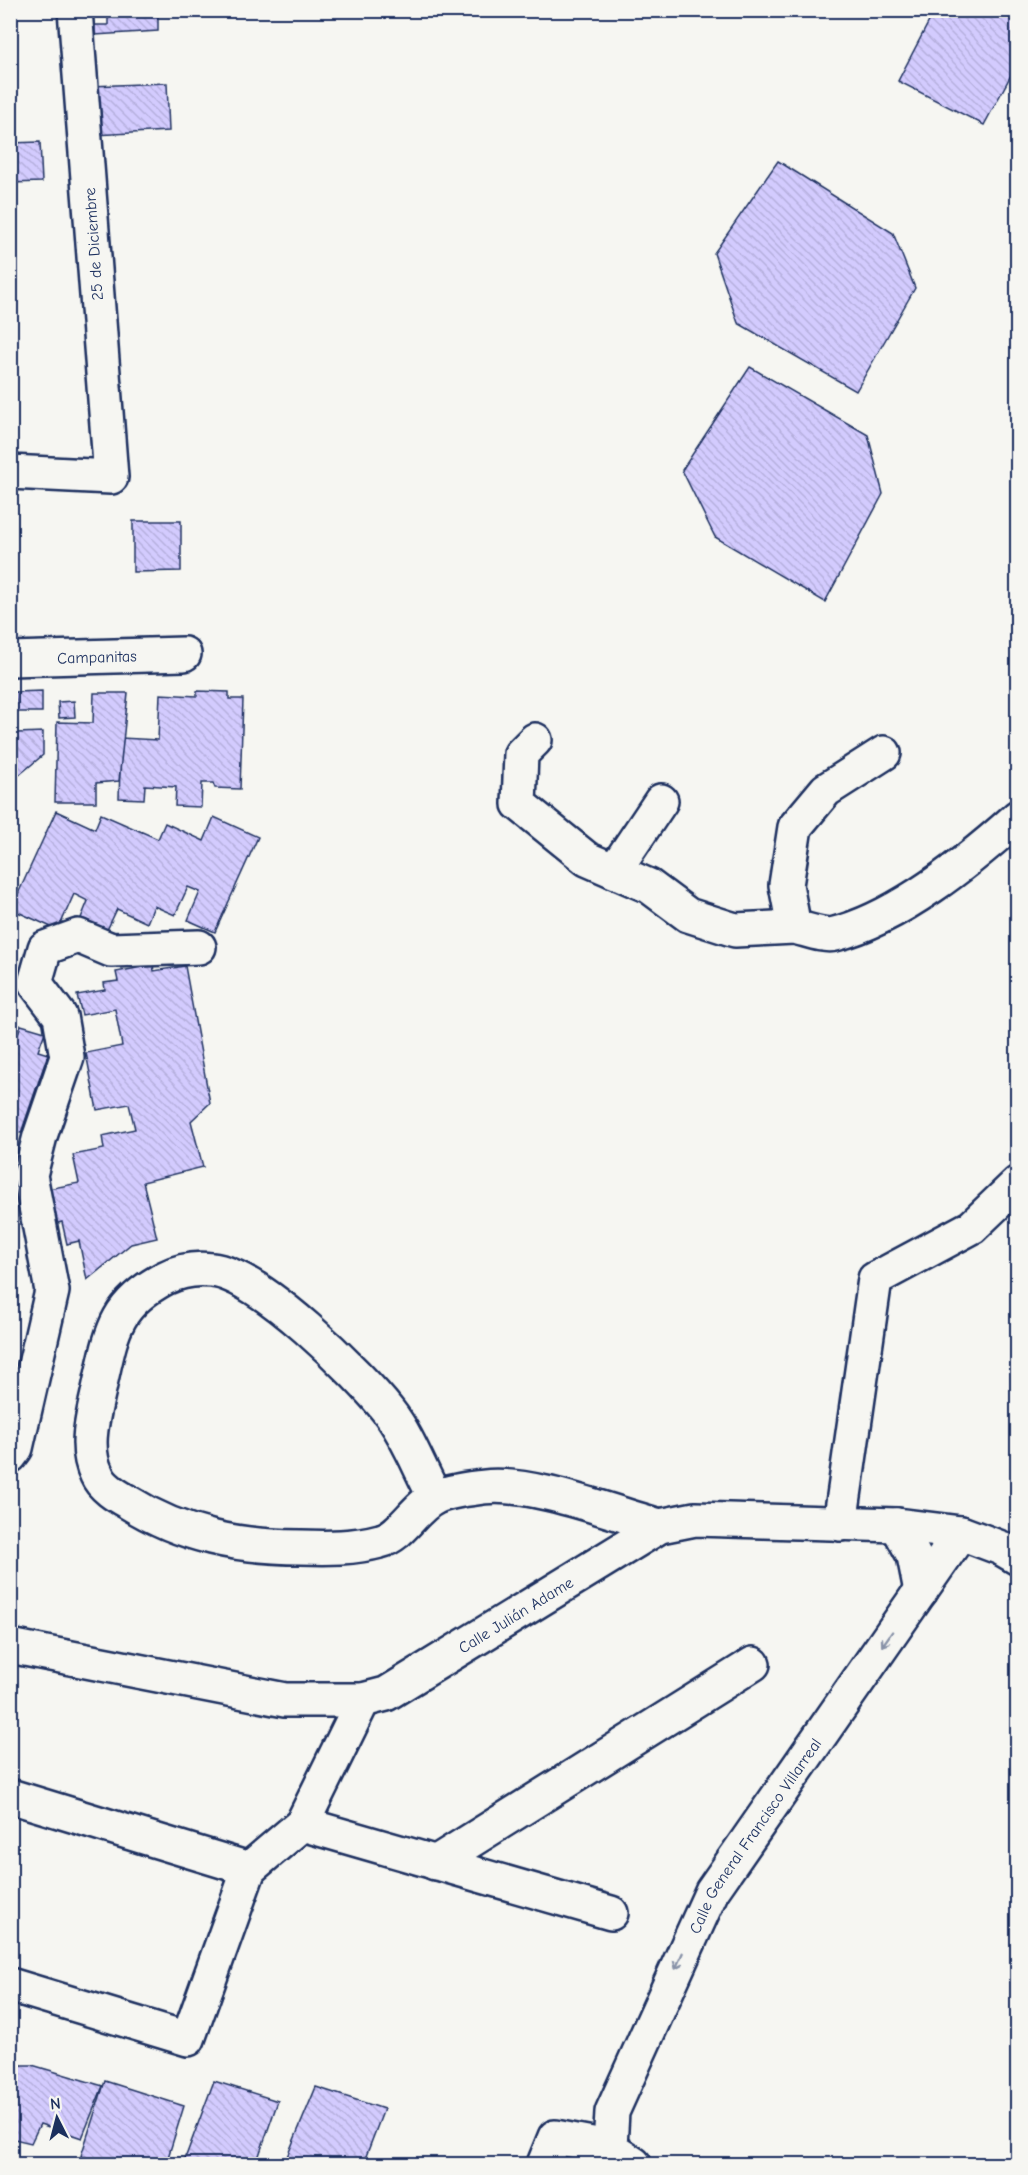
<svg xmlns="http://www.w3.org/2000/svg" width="1028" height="2175" viewBox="0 0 1028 2175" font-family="'Comic Neue',sans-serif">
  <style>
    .building { fill: url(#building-back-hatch); stroke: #1b2f5e; stroke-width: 1.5 }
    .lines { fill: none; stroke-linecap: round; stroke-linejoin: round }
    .minor-casing { stroke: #1b2f5e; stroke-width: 38 }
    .minor { stroke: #f6f6f2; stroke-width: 33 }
    .oneway { stroke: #8892a8 }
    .labels { text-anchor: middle; stroke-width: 6; stroke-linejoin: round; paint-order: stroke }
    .street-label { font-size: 16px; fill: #1b2f5e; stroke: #f6f6f2 }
  </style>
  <defs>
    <pattern id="building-back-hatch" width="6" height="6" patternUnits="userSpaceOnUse" patternTransform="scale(1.5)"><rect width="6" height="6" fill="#d3cbfe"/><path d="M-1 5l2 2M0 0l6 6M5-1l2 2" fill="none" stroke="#b5afdc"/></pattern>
  </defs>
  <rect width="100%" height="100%" fill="#f6f6f2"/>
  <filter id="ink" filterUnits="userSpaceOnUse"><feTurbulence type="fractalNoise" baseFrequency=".0167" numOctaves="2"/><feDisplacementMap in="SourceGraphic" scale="12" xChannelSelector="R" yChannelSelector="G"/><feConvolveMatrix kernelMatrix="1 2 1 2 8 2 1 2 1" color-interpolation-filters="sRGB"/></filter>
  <g filter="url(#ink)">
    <g class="building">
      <polygon points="10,10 13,10 15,40 10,40"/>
      <polygon points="935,10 1011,10 1018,28 1018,62 984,125 898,81"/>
      <polygon points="158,15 158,31 95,35 95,25 108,25 108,17"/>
      <polygon points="167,83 169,131 94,135 91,86"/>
      <polygon points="40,142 42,182 10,183 10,143"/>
      <polygon points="778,161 893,233 915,288 856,391 738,323 714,253"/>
      <polygon points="750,367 868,435 883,494 825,602 715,537 682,470"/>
      <polygon points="133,521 181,521 181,571 133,572"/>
      <polygon points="42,691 42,712 16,712 15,692"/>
      <polygon points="197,691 229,692 229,699 243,699 240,789 215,788 213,783 202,783 201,807 175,806 176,787 145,785 144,799 119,798 121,738 158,740 160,694 197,696"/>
      <polygon points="94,693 128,693 119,781 96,783 96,802 55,802 57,722 93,723"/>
      <polygon points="74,701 75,717 59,718 58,702"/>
      <polygon points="10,713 16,713 17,733 10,733"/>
      <polygon points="43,732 43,755 18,776 17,733"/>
      <polygon points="56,811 95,829 101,814 158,839 165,823 204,841 214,817 258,837 215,932 188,920 200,892 188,887 175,915 154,906 147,923 117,909 107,930 81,918 88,901 74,894 58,930 11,909"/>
      <polygon points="10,821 15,874 10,875"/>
      <polygon points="153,965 154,971 185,966 210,1103 191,1121 203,1167 143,1182 157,1238 131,1244 87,1280 79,1241 67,1244 62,1222 55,1224 48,1189 79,1183 73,1155 104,1149 102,1136 135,1129 129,1104 97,1110 86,1053 122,1046 115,1009 82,1015 77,995 105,990 104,983 118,981 116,972"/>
      <polygon points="21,1025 45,1032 38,1051 48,1054 21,1133 10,1130 10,1040 15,1042"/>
      <polygon points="14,2065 32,2065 103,2086 82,2138 40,2124 31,2143 10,2138 10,2074"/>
      <polygon points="105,2081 184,2106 166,2164 109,2164 81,2156"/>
      <polygon points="214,2081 278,2101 256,2164 183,2164"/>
      <polygon points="316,2087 384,2109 363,2164 284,2164"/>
    </g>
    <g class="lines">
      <defs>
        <g id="minor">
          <polyline points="10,472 111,477 75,10"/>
          <path id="s1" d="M10,659L184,654"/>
          <polyline points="535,740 521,754 519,804 587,859 649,886 688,915 735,930 794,927"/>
          <path d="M884,753L826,790L795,827L786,885L794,927C805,929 824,937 835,934C899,918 969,861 1018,817"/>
          <polyline points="614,871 661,801"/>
          <polyline points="10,1456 16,1448 52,1291 30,1175 40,1136 67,1057 60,1016 35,983 45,948 78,936 111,950 199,947"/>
          <path d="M435,1497C420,1470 408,1436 389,1412C359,1374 259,1274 212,1270C195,1268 179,1271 165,1278C116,1304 112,1330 101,1380C95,1411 82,1445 97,1475C102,1487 117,1496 128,1502C182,1536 239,1547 301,1547C328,1548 354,1548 380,1541C402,1536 415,1506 436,1497C449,1491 469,1489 484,1487C530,1481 613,1513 660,1526"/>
          <polyline points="840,1524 875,1279 972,1227 1018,1183"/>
          <polyline points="897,1525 914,1556 921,1591"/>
          <path id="s2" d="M10,1646L285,1700H363L386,1694L660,1526L695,1519L897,1525L961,1533L1001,1548L1018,1558"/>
          <polyline points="10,1796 249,1869"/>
          <polyline points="302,1824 611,1913"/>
          <polyline points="435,1863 753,1664"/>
          <polyline points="10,1985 188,2039 249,1869 302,1824 363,1700"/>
          <polyline points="544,2164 555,2137 608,2147 634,2164"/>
          <path id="s3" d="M609,2164L612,2112L712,1891L961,1533"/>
        </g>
      </defs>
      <use href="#minor" class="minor-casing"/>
      <use href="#minor" class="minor"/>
    </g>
    <defs><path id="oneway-shaft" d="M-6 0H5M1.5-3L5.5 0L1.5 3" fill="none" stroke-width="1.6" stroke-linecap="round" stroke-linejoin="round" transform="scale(1.5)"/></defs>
    <g class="oneway">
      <use href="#oneway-shaft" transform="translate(887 1639) rotate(125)"/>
      <use href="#oneway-shaft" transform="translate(679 1961) rotate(114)"/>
    </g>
  </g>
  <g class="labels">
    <g class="street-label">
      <text transform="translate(93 244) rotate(-94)" y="6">25 de Diciembre</text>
      <text dy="6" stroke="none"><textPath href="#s1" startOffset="87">Campanitas</textPath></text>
      <text dy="6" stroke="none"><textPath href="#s2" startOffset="534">Calle Julián Adame</textPath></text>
      <text dy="6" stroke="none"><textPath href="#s3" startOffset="364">Calle General Francisco Villarreal</textPath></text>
    </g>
  </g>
  <rect width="1028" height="2175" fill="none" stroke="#f6f6f2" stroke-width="36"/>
  <rect x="18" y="18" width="992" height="2139" fill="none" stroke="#1b2f5e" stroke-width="2" filter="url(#ink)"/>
  <g transform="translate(57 2118) rotate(354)" stroke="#f6f6f2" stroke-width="4.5" paint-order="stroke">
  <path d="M0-4.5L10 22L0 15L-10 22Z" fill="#1b2f5e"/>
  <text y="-9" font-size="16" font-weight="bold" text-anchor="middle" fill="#1b2f5e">N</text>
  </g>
</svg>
